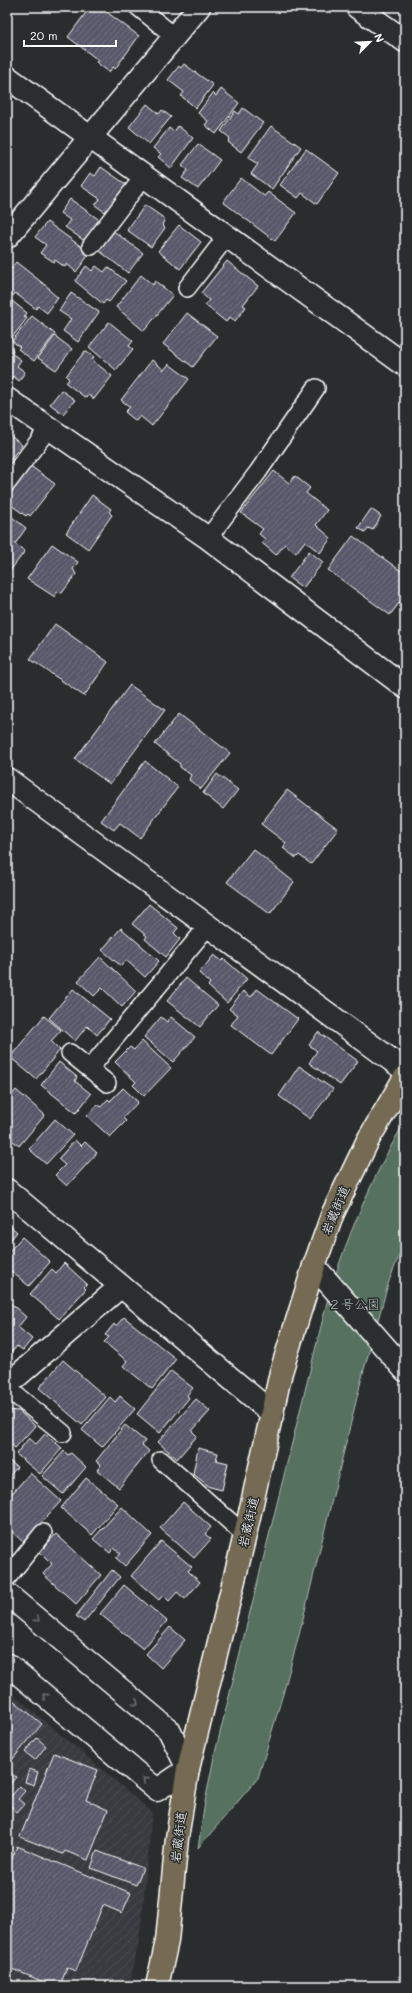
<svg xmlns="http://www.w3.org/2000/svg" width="412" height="1993" viewBox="0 0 412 1993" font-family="Mali,'Klee One',sans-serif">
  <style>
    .industrial { fill: url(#industrial-furrows) }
    .park { fill: #567160; stroke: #aab8b0 }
    .building { fill: url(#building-hatch); stroke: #fff }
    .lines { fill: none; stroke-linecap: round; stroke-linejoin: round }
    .service-casing { stroke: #fff; stroke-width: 20 }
    .minor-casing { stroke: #fff; stroke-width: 25 }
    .tertiary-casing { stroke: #fff; stroke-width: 25 }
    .primary-casing { stroke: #fff; stroke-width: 25 }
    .service { stroke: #2a2d2e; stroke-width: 17 }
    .minor { stroke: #2a2d2e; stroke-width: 22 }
    .tertiary { stroke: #2a2d2e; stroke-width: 22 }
    .primary { stroke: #746b52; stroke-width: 22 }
    .oneway { stroke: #6a6c6d }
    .labels { text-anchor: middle; stroke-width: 3; stroke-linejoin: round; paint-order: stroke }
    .street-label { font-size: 13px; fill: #fff; stroke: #2a2d2e }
    .park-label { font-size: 13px; fill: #aab8b0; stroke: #2a2d2e }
  </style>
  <defs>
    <pattern id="industrial-furrows" width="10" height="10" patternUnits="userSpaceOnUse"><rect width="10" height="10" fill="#383a40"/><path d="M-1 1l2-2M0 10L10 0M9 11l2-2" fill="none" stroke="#4c4e53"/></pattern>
    <pattern id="building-hatch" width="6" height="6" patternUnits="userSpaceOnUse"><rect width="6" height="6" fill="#59596b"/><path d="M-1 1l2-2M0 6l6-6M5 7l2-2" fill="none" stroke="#727281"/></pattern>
  </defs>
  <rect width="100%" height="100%" fill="#2a2d2e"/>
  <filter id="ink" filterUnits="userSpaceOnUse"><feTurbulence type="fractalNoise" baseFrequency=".025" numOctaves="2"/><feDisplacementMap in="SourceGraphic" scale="8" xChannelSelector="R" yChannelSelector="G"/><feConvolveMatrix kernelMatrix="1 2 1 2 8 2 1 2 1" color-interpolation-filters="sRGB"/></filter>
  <g filter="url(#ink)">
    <polygon class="industrial" points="7,1689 152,1812 142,1917 138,1946 129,1986 7,1986"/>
    <path class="park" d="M405,1121V1241L389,1281L363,1373L299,1635L283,1694L258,1778L198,1848L205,1802L214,1757L328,1298C347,1236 372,1178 405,1121Z"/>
    <g class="building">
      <polygon points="90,7 100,7 139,36 115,69 113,67 109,72 96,62 98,60 68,37"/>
      <polygon points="184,64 213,85 196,108 181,96 184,92 168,80 179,66 181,68"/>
      <polygon points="221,89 239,103 216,134 205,125 208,121 198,113 213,93 216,96"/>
      <polygon points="147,104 159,114 162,110 171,117 149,144 129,127"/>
      <polygon points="243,108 263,123 241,152 228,142 230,138 221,131 235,111 239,114"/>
      <polygon points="178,126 193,138 171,168 158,157 161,154 153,148 169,128 174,132"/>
      <polygon points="271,126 301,147 272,189 251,174 258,164 248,158"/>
      <polygon points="198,144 220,160 198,189 182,178 188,170 182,165"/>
      <polygon points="306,149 339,173 317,204 302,193 298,198 280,185"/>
      <polygon points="101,167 127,185 106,213 95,205 100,199 81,186 90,173 95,176"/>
      <polygon points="241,178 264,196 268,192 296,213 275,241 223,202"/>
      <polygon points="70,199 101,221 86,242 65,227 70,220 60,213"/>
      <polygon points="145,205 165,219 162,225 165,228 151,247 127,230"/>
      <polygon points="47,222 90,253 76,272 67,264 65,267 55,260 54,262 40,253 46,245 35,237"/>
      <polygon points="179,225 201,242 180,269 158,251"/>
      <polygon points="112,230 143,253 128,273 97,249"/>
      <polygon points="227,261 258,286 243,305 246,307 235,321 230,317 226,322 205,305 209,300 201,293"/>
      <polygon points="16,262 50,289 49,290 58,298 47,313 38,306 36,309 15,293 13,296 7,291 7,274"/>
      <polygon points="86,266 92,271 96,266 104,272 108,267 126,281 109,302 106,300 103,304 75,281"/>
      <polygon points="141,275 153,285 155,281 173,295 144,331 116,307"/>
      <polygon points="71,293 99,312 78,342 63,331 71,319 59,311"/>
      <polygon points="7,297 27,313 24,317 27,318 11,339 7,336"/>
      <polygon points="187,313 217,336 193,367 163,344"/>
      <polygon points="32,316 55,334 34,361 18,349 20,347 12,341"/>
      <polygon points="109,322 133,341 129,346 133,349 116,370 89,347"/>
      <polygon points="55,336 72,349 56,370 38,358"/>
      <polygon points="7,346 13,350 11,353 21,360 17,366 25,372 19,381 13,376 11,379 7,375"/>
      <polygon points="85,351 94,357 92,360 112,376 94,399 88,395 86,398 66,383 69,379 66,376"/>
      <polygon points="152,360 164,370 169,364 189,379 152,426 140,416 136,421 125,412 130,407 121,400"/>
      <polygon points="61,390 75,400 63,414 50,404"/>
      <polygon points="7,433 22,445 7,464"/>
      <polygon points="28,464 55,484 30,516 28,514 26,516 7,502 7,493"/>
      <polygon points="274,471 289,483 295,476 310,488 306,493 327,510 316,525 331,538 320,553 305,541 296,553 285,544 276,555 262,543 265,539 259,534 263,529 241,513"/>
      <polygon points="92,495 111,509 109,512 112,515 88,549 66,533"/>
      <polygon points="371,509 381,516 373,530 368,528 365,532 358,528"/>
      <polygon points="7,513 26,528 15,544 25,551 10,571 7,568"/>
      <polygon points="353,536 405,574 405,595 390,615 328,570"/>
      <polygon points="52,544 78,562 73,569 76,574 62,593 57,592 55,597 27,579"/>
      <polygon points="309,551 323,562 303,588 289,578"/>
      <polygon points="55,624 108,662 84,696 30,659"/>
      <polygon points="130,685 165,710 110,784 75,759"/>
      <polygon points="179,714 230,753 201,789 189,780 191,775 180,767 180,764 155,744"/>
      <polygon points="145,761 178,787 140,838 120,823 114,830 101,821"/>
      <polygon points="217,774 238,790 223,809 203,793"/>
      <polygon points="287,790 338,829 311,864 299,855 296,858 283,848 286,843 261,824"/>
      <polygon points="253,849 294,882 270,914 227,882"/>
      <polygon points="149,904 178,928 174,933 180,939 166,957 145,939 147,936 132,924"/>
      <polygon points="121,928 159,961 145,977 126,960 121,966 102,950"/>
      <polygon points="214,955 222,961 224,959 247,979 227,1003 208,986 210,983 199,973"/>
      <polygon points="100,957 136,991 122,1007 102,988 94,996 78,981"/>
      <polygon points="186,978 218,1005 200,1027 167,1001"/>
      <polygon points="73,989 110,1019 97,1035 87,1026 75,1041 49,1018"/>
      <polygon points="257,989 298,1019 271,1055 231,1025 238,1015 229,1009 243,991 251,997"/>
      <polygon points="44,1016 61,1030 51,1041 60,1050 36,1079 10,1057"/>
      <polygon points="161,1017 167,1022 171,1017 195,1037 173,1062 144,1037"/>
      <polygon points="318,1032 358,1061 340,1085 309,1063 317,1051 309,1045"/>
      <polygon points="142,1041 171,1068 144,1096 133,1085 136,1082 115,1062 130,1047 134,1050"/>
      <polygon points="59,1062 77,1077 75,1081 91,1094 76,1113 41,1085"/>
      <polygon points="299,1066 333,1089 310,1119 279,1096"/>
      <polygon points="123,1088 138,1102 123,1118 126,1121 110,1137 87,1116 98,1104 101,1107 108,1099 110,1101"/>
      <polygon points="16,1090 45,1115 19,1146 7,1136 7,1101"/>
      <polygon points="55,1119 73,1135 46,1164 29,1149"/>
      <polygon points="75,1140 81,1146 85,1142 97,1153 67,1186 55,1175 65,1165 58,1159"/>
      <polygon points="7,1223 17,1232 7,1244"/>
      <polygon points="22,1237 50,1262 29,1286 7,1268 7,1254"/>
      <polygon points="64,1263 87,1284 84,1287 86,1289 59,1319 30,1294 52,1269 56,1273"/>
      <polygon points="7,1300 26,1317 18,1327 32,1339 23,1350 17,1346 12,1352 7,1347"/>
      <polygon points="124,1317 176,1359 152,1389 123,1366 127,1361 104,1342 109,1337 105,1335 114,1324 116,1326"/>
      <polygon points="63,1360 106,1397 82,1425 39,1388"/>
      <polygon points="171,1371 193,1388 187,1395 189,1398 160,1433 137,1414"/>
      <polygon points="120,1396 135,1409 102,1447 82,1430 110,1397 115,1402"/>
      <polygon points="196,1399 210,1411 192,1431 197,1436 177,1459 158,1442"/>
      <polygon points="7,1410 19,1411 35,1426 15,1448 7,1440"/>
      <polygon points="125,1425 145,1441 142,1445 149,1451 119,1488 97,1470 101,1465 96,1461"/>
      <polygon points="45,1434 62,1448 40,1474 16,1454 29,1438 36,1444"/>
      <polygon points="198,1448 218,1453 216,1460 228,1463 222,1490 210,1487 193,1474"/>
      <polygon points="64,1451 68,1455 71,1453 86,1467 63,1494 42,1476"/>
      <polygon points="7,1459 17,1467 7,1479"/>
      <polygon points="30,1473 61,1501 23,1542 7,1527 7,1499"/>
      <polygon points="86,1478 118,1504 92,1535 61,1508"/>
      <polygon points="183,1502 211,1527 205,1534 211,1539 194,1558 160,1528"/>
      <polygon points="122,1507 152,1535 125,1566 116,1558 121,1554 114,1548 110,1553 93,1539"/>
      <polygon points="56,1534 101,1575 76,1604 43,1574 52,1564 40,1552"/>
      <polygon points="161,1541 192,1567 188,1571 200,1582 185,1599 177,1592 169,1601 163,1595 159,1600 131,1576"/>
      <polygon points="112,1570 120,1577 84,1622 76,1616"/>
      <polygon points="124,1585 167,1621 143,1649 100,1614"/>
      <polygon points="170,1627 185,1640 161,1668 146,1654"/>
      <polygon points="7,1695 42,1724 7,1766"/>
      <polygon points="37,1738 46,1746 35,1760 25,1752"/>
      <polygon points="54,1753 98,1770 86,1800 108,1810 88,1860 65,1851 63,1854 20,1837"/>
      <polygon points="29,1769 38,1772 34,1785 25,1782"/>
      <polygon points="7,1770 16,1777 7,1788"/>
      <polygon points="20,1786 25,1791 18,1799 24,1804 17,1812 7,1803 7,1801"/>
      <polygon points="17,1846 131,1893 122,1913 103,1905 76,1971 67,1967 60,1986 54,1986 7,1967 7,1871"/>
      <polygon points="97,1851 143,1868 136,1885 91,1868"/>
      <polygon points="7,1979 24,1986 7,1986"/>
    </g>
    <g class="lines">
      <defs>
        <g id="service">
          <polyline points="138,7 174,36"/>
          <polyline points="91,246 144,176"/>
          <polyline points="187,288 227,236"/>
          <polyline points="7,483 48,429"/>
          <polyline points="208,538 258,472 316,388"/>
          <polyline points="70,1053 107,1083"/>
          <polyline points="90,1068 208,926"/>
          <polyline points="7,1388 63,1433"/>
          <polyline points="161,1460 245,1535"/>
          <polyline points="7,1578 43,1533"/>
        </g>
        <g id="minor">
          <polyline points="357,7 405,41"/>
          <polyline points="7,77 405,365"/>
          <polyline points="7,779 405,1070"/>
          <polyline points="7,1190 273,1414"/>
          <polyline points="314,1266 405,1370"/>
          <polyline points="7,1385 121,1286"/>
        </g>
        <g id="tertiary">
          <polyline points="7,237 199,7"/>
          <polyline points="7,399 208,538 405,687"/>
          <polyline points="7,1594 169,1730 188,1769 157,1790 7,1664"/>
        </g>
        <polyline id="primary" points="157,1986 167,1941 177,1838 188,1769 245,1535 281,1372 314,1266 333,1213 368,1140 405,1077"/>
      </defs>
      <use href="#service" class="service-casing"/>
      <use href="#minor" class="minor-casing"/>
      <use href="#tertiary" class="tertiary-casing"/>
      <use href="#primary" class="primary-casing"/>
      <use href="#service" class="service"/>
      <use href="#minor" class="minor"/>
      <use href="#tertiary" class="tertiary"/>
      <use href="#primary" class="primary"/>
    </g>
    <defs><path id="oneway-chevron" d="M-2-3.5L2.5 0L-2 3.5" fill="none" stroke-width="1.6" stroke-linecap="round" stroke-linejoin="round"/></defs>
    <g class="oneway">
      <use href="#oneway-chevron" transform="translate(37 1619) rotate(40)"/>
      <use href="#oneway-chevron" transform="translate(45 1696) rotate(-140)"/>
      <use href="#oneway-chevron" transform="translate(136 1703) rotate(40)"/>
      <use href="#oneway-chevron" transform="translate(145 1780) rotate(-140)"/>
    </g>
  </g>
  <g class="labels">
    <g class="street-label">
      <text transform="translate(335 1210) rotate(-67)" y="5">岩蔵街道</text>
      <text transform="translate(248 1522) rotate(-77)" y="5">岩蔵街道</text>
      <text transform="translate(178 1837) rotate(-83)" y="5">岩蔵街道</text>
    </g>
    <g class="park-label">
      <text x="354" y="1309">２号公園</text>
    </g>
  </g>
  <rect width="412" height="1993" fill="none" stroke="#2a2d2e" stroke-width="24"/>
  <rect x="12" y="12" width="388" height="1969" fill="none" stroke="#fff" stroke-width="1.5" filter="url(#ink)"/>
  <g transform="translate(370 42) rotate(66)" stroke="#2a2d2e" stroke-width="3" paint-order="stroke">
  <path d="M0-3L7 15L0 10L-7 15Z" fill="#ffffff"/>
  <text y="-6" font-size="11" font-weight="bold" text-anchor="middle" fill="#ffffff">N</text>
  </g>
  <path d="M24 40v6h92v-6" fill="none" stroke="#ffffff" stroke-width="2"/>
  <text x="30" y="40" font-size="12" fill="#ffffff" stroke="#2a2d2e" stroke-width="3" paint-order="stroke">20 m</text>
</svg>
